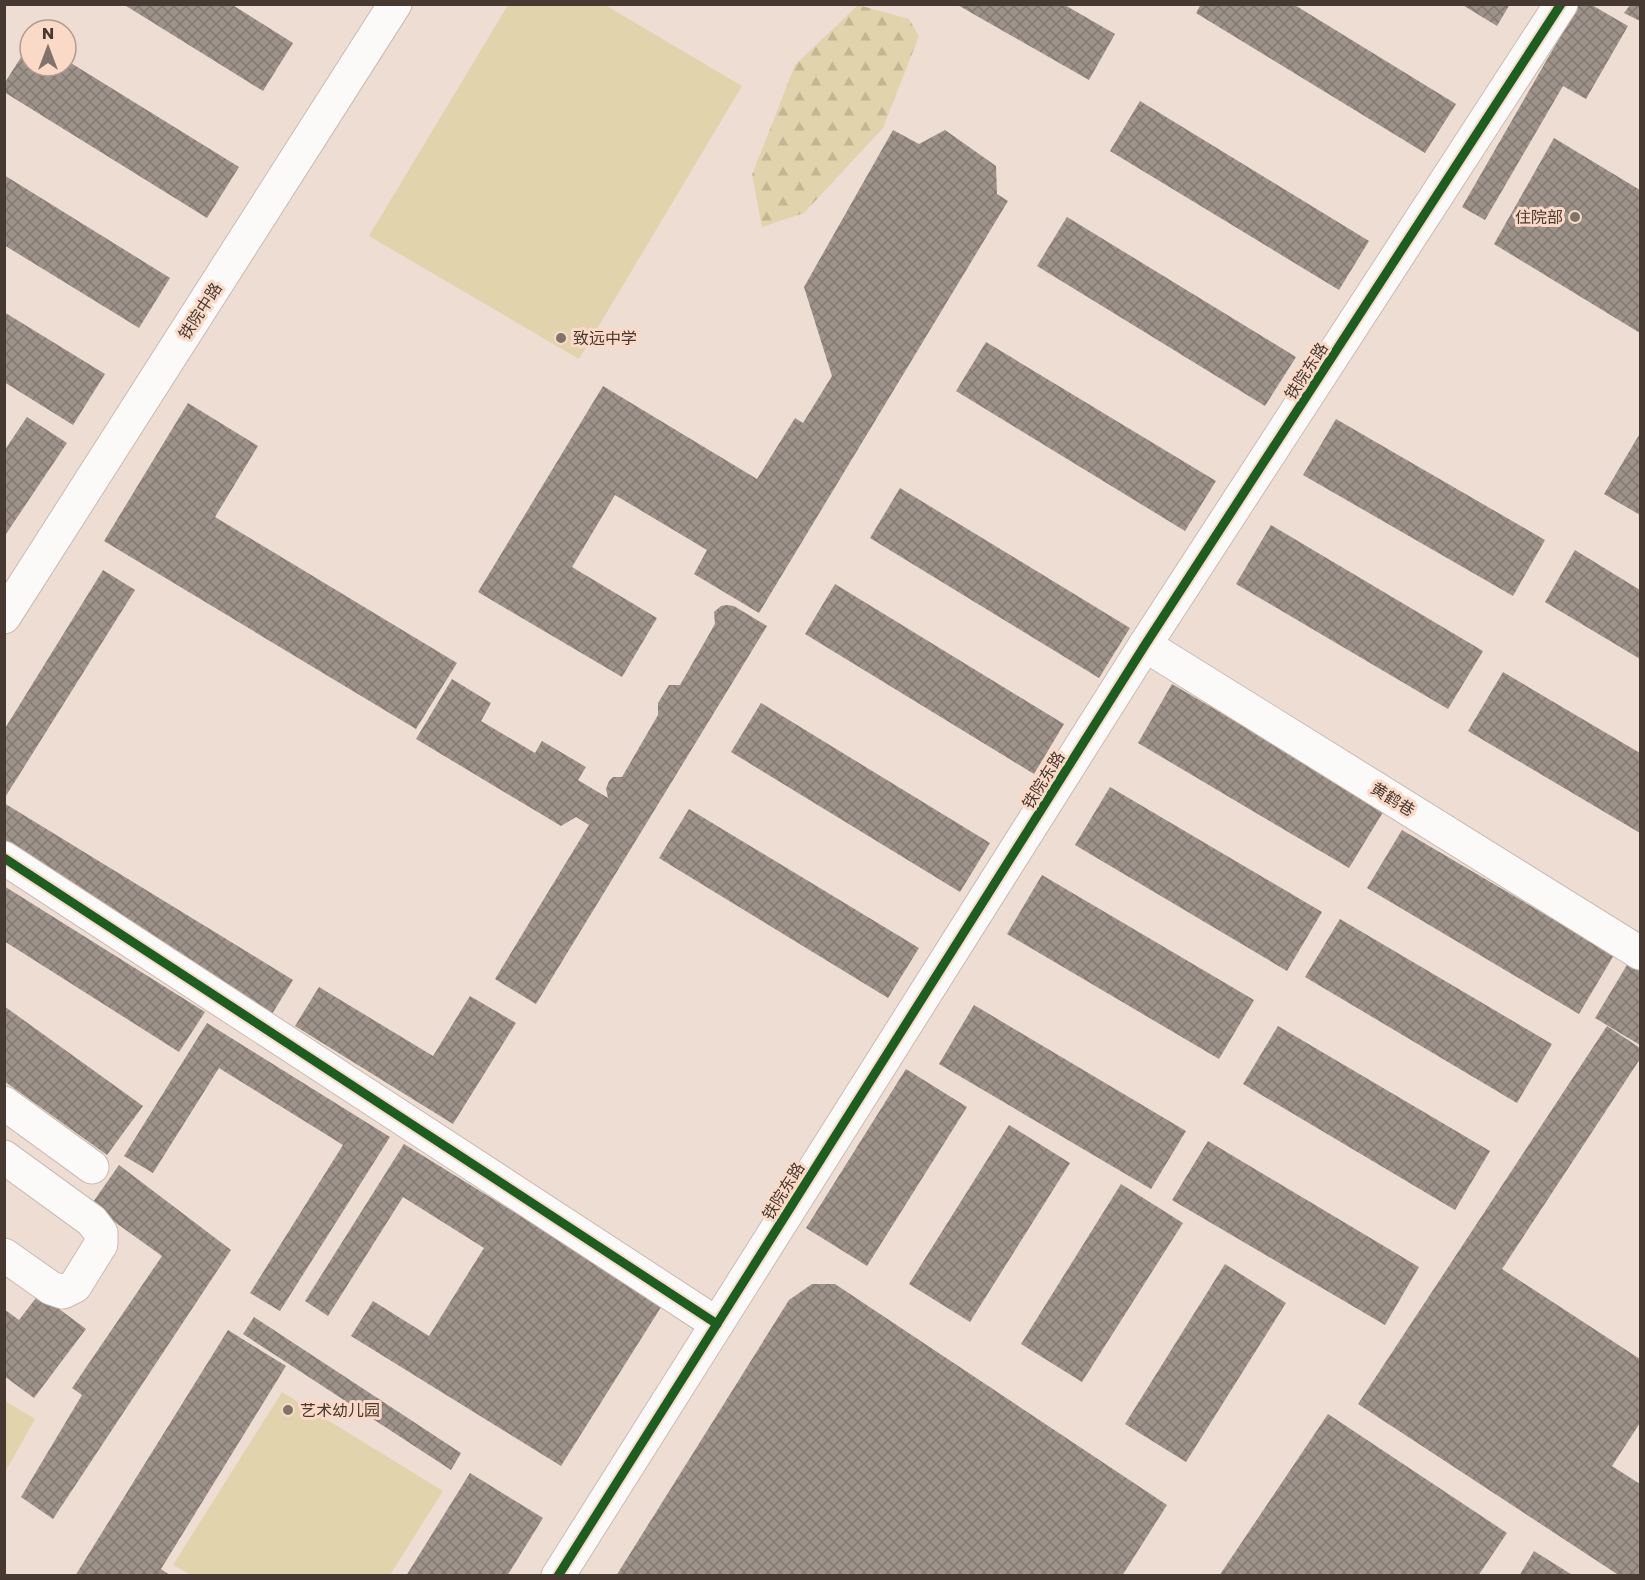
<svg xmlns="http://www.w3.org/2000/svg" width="1645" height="1580" viewBox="0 0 1645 1580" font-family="Poppins,'Noto Sans SC',sans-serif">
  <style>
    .forest { fill: url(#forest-firs) }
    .garden { fill: #e1d3ab }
    .building { fill: url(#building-cross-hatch) }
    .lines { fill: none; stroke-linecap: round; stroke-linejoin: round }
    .minor-casing { stroke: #c8bbb3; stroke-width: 35 }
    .minor { stroke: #fcfaf8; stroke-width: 33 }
    .cycleway-casing { stroke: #fadac7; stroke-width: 13 }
    .cycleway { stroke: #1b5e20; stroke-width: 9 }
    .poi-dot { fill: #81726a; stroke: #fadac7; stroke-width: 2 }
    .labels { text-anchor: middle; stroke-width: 6; stroke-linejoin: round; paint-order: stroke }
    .poi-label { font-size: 16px; fill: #463932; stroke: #fadac7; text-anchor: start }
    .street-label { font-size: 16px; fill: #463932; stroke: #fadac7 }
  </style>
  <defs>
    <pattern id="forest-firs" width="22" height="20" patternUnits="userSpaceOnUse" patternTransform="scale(1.5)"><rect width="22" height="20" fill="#e1d3ab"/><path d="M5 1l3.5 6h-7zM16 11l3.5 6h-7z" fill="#c2b694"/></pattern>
    <pattern id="building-cross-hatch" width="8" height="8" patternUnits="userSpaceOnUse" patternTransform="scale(1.5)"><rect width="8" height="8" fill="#9e938a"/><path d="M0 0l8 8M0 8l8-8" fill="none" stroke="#837971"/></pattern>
  </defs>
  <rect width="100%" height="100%" fill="#eeddd3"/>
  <polygon class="forest" points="858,5 909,19 919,36 883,128 804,213 762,227 752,175 795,65"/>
  <g class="garden">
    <polygon points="508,5 605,5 742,86 579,359 369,236"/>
    <polygon points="282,1392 443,1491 390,1575 191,1575 173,1565"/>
    <polygon points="5,1401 35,1419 5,1472"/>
  </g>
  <g class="building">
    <polygon points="123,4 231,4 293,43 263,91"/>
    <polygon points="956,4 1063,4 1115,34 1089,80"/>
    <polygon points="1201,4 1293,4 1456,104 1425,153 1196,13"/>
    <polygon points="1461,4 1510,4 1497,26"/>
    <polygon points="1579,4 1590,4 1628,26 1586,99 1563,86 1485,220 1462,207"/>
    <polygon points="1630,5 1640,5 1640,21 1624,13"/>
    <polygon points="30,43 30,66 66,66 66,60 239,167 207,218 4,92 4,84"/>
    <polygon points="1140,101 1369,241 1339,290 1110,151"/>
    <polygon points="893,130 919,144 945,130 996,166 997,194 1008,201 759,613 694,574 707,550 615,495 572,567 657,618 622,677 478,592 603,386 757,479 795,418 803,423 832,376 804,287"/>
    <polygon points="1554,138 1640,190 1640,333 1494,244"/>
    <polygon points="4,175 170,278 139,328 4,245"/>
    <polygon points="1067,217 1296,357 1265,406 1037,266"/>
    <polygon points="4,312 105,374 73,425 4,382"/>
    <polygon points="986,342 1216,481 1185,531 956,391"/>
    <polygon points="188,403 258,446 215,517 457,663 416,729 104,541"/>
    <polygon points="27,417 67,443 4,537 4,451"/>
    <polygon points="1336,419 1545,540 1513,596 1303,475"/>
    <polygon points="1639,435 1640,436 1640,515 1604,494"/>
    <polygon points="900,488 1130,628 1099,678 870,538"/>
    <polygon points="1271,525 1483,651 1448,709 1236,584"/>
    <polygon points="1575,550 1640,590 1640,659 1545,602"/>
    <polygon points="103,570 135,590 4,799 4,730"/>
    <polygon points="835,584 1064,724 1034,774 805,634"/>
    <polygon points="727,605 734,606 767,626 536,1004 495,979 589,825 576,817 561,826 416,739 452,679 491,703 481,721 535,753 542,741 586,767 578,780 608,798 606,789 609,781 613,777 622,777 658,715 658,703 669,685 680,685 715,624 714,612 721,606"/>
    <polygon points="1503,672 1640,753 1640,833 1468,731"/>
    <polygon points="1172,684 1385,809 1349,868 1138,743"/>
    <polygon points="761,703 990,843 960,892 731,752"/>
    <polygon points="1110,787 1322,912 1287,971 1075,845"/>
    <polygon points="4,803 293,980 272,1014 4,851"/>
    <polygon points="689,809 919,948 888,998 659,858"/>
    <polygon points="1402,830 1614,955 1579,1014 1367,888"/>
    <polygon points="1042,875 1254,1000 1219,1059 1007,934"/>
    <polygon points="4,886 205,1012 179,1052 4,941"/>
    <polygon points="1340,919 1552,1044 1517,1103 1305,977"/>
    <polygon points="1630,960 1640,966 1640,1045 1595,1018"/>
    <polygon points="319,987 433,1056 470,996 516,1023 453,1124 295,1026"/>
    <polygon points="974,1005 1186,1131 1151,1189 939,1064"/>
    <polygon points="4,1006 143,1106 107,1155 4,1081"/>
    <polygon points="207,1023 390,1137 280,1311 250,1293 343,1145 219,1068 153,1173 124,1156"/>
    <polygon points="1278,1026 1490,1151 1455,1210 1243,1084"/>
    <polygon points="1607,1026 1640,1048 1640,1059 1502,1269 1640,1359 1640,1423 1612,1466 1640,1484 1640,1576 1620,1576 1358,1404"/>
    <polygon points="906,1069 967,1107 867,1266 806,1228"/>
    <polygon points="1009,1125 1070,1163 970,1322 909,1284"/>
    <polygon points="1208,1141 1419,1267 1385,1325 1172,1200"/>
    <polygon points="404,1144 663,1304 561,1466 351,1336 373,1301 429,1336 484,1248 403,1197 328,1316 305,1301"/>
    <polygon points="119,1165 231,1250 53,1519 21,1497 82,1395 72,1388 162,1256 91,1205"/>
    <polygon points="1121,1184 1183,1223 1082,1382 1021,1344"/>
    <polygon points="1225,1264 1286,1303 1186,1462 1125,1424"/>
    <polygon points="812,1284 835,1284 1167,1505 1122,1576 616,1576 789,1300"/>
    <polygon points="39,1294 86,1329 34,1398 4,1376 4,1309 19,1320"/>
    <polygon points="254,1317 461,1453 451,1470 243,1334"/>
    <polygon points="228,1330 286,1366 161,1569 171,1576 75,1576"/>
    <polygon points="1328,1414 1507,1533 1478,1576 1219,1576"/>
    <polygon points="470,1473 543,1518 507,1576 406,1576"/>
    <polygon points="1534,1551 1574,1576 1519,1576"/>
  </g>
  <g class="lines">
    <defs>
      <g id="minor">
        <polyline points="4,617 395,4"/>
        <polyline points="1145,645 1640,953"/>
        <polyline points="4,858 717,1324"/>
        <polyline points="4,1103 92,1167"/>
        <polyline points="4,1157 92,1221 101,1233 101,1244 75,1286 63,1292 51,1288 4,1255"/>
        <polyline points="558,1576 1145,645 1561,4"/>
      </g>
    </defs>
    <use href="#minor" class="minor-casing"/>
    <use href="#minor" class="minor"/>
    <defs>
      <g id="cycleway">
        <polyline points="4,858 717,1324"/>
        <polyline points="558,1576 1145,645 1561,4"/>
      </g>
    </defs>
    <use href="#cycleway" class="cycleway-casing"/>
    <use href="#cycleway" class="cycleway"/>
  </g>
  <g class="poi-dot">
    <circle cx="1575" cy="217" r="6"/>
    <circle cx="561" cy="338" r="6"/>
    <circle cx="288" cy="1410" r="6"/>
  </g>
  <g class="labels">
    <g class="poi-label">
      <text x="1563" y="223" text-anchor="end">住院部</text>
      <text x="573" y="344">致远中学</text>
      <text x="300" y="1416">艺术幼儿园</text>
    </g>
    <g class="street-label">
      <text transform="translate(200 311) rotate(-57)" y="6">铁院中路</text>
      <text transform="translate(1306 371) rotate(-57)" y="6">铁院东路</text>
      <text transform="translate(1043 780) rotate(-58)" y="6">铁院东路</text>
      <text transform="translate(1393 799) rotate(32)" y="6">黄鹤巷</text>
      <text transform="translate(783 1191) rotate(-58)" y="6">铁院东路</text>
    </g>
  </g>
  <rect width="1645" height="1580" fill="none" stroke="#463932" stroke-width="12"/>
  <g transform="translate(48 48)"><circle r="28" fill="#fadac7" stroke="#b29a8b" stroke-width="1.5"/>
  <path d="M0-4.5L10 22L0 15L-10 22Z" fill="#81726a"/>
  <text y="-9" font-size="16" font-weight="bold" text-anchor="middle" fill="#463932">N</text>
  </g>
</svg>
